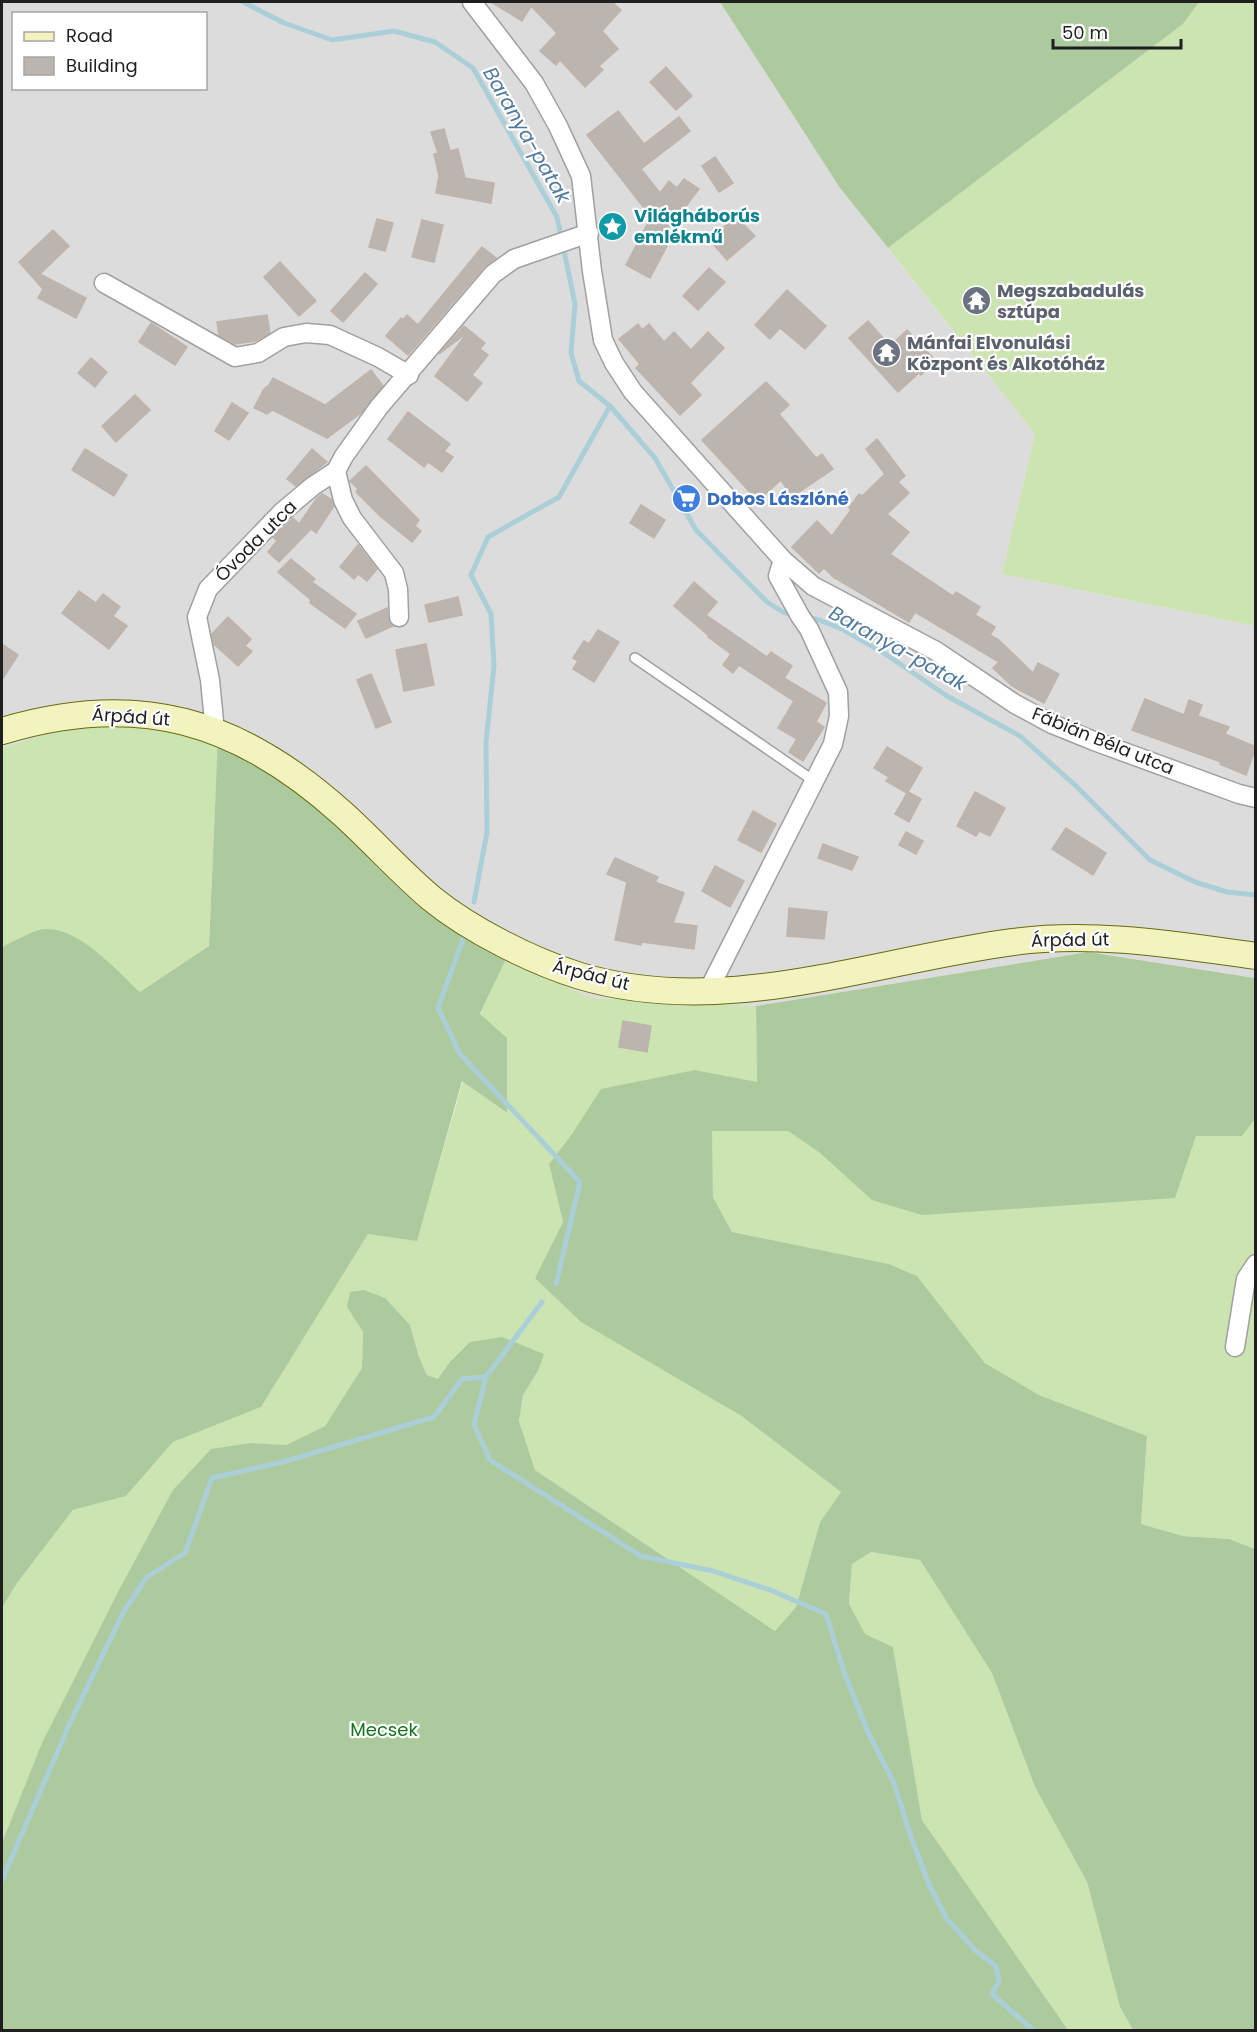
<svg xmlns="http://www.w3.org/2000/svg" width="1257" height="2032" viewBox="0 0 1257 2032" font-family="Poppins,sans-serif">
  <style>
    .residential { fill: #dddcdc; fill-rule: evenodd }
    .grass { fill: #cbe4b1 }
    .forest { fill: #adca9f }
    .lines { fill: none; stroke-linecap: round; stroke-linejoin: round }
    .stream { stroke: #abcfd8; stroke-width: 5 }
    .building { fill: #bcb5af; stroke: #bfb3aa; stroke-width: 1.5 }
    .lane-casing { stroke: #a0a0a0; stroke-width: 12 }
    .street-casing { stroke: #a0a0a0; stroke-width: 21 }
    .secondary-casing { stroke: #656c10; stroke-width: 28 }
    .lane { stroke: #fff; stroke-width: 9 }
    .street { stroke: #fff; stroke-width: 18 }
    .secondary { stroke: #f2f3bf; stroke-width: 26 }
    .labels { text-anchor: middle; stroke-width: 4.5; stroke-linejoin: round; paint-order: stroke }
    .culture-label { font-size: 18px; font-weight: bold; fill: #0d838f; stroke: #fff; text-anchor: start }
    .worship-label { font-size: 18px; font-weight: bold; fill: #5b616d; stroke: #fff; text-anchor: start }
    .shop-label { font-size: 18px; font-weight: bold; fill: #366cbe; stroke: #fff; text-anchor: start }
    .street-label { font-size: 18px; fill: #1f1f1f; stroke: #fff }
    .park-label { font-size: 18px; fill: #16731c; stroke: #fff }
    .water-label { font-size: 20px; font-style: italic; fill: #517a9f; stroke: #fff }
  </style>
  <rect width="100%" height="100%" fill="#efece6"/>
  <path class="residential" d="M2,2H720L840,188L1035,434L1002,574L1255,626V978L1088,952L756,1006L592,998L505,961L344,828L2,748ZM14,14H206V88H14Z"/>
  <g class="grass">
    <polygon points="1199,2 1255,2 1255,626 1002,574 1035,434 888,248 1183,24"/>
    <polygon points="95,719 218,737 209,946 140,992 98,953 44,929 2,947 2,748"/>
    <polygon points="505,961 592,998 756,1006 757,1083 695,1070 572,1134 549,1164 563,1222 535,1278 740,1415 841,1492 820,1522 796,1607 775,1631 535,1470 519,1421 523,1395 538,1371 450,1362 439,1380 427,1375 419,1357 410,1325 347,1307 363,1332 362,1368 325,1426 286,1445 251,1443 2,1843 2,1608 17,1583 73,1510 126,1496 173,1442 261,1407 368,1234 417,1240 463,1081 506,1113 480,1015"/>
    <polygon points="1255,1119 1255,1549 1229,1539 1183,1536 1141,1524 1147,1436 1039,1395 985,1363 917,1276 889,1264 732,1232 713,1197 711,1131 788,1131 820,1153 1196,1136 1242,1136"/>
    <polygon points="871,1552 920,1560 992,1673 1035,1787 1087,1882 1120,2007 1133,2030 1068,2030 922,1820 893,1647 864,1635 849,1604 852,1563"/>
  </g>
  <g class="forest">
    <polygon points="720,2 1199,2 1183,24 888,248 840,188"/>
    <path d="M218,737L273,764L344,828L505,961L480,1014L507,1038V1113L462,1081L417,1241L368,1234L261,1407L173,1442L126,1496L73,1510L17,1583L2,1608V947C13,942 34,930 45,929C79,927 117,971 140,992L209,946Z"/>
    <polygon points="1088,952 1255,978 1255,1119 1242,1136 1196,1136 1175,1198 922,1215 872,1200 820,1153 788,1131 712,1131 713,1197 732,1232 889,1264 917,1276 985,1363 1039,1395 1147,1436 1141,1524 1183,1536 1229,1539 1255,1549 1255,2030 1133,2030 1120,2007 1087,1882 1035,1787 992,1673 920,1560 871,1552 852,1564 849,1604 865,1634 893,1647 922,1820 1068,2030 2,2030 2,1843 42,1743 118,1592 173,1490 211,1449 251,1443 286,1445 325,1426 362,1368 363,1332 347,1307 350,1292 364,1290 385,1298 410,1325 419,1357 427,1375 438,1379 450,1362 470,1342 502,1337 544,1354 538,1371 523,1395 519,1421 535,1470 775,1631 796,1607 820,1522 841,1492 740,1415 581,1322 535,1278 563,1222 549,1164 572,1134 601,1089 695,1070 757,1082 756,1006"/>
  </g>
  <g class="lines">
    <g class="stream">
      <polyline points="243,2 284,23 332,40 394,31 435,42 473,68 557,217 575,304 571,353 579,381 610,406 655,458 696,530 767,602 783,612 794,615"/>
      <polyline points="806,617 819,620 842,629 884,653 947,696 1020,736 1076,786 1150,860 1195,882 1227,892 1256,895"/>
      <polyline points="474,902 487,832 486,742 494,666 491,614 471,575 488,537 559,497 610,406"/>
      <polyline points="463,939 438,1008 460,1054 580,1182 556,1284"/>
      <polyline points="542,1302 486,1377 474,1425 490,1460 641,1556 713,1571 770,1590 826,1614 844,1672 868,1732 894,1783 910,1834 928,1882 947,1919 976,1951 996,1966 999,1981 992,1994 1033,2030"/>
      <polyline points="2,1880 70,1723 124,1611 147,1577 185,1553 212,1478 283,1462 434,1417 462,1379 486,1377"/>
    </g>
  </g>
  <g class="building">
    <polygon points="491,2 612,2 621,10 602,31 618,49 599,66 603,70 585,87 560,60 556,65 540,51 557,33 531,6 522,21"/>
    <polygon points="666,67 692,96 676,110 650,82"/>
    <polygon points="618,111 644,144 679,117 690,131 641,169 660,193 669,181 677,188 684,179 699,189 660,241 667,246 650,278 626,265 651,217 587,135"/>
    <polygon points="444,129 450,151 458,149 465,178 494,183 491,203 436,193 439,176 434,154 438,153 431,132"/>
    <polygon points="715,157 733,183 719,192 702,166"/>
    <polygon points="736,217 755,236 727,260 714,245 720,240 715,234"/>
    <polygon points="377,219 393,223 385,251 369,247"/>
    <polygon points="422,220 443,225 434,262 412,257"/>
    <polygon points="53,230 69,246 40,274 86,298 76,318 38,298 43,289 19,262"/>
    <polygon points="482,247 496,258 484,267 408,355 386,336 401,318 403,320 407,315 418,325"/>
    <polygon points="280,262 316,301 299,316 264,277"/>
    <polygon points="709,268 725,282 698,310 683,296"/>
    <polygon points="365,273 377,284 343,322 331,311"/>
    <polygon points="787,290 826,326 805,349 780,328 770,339 755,325"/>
    <polygon points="267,315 270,333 255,341 235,344 219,335 217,322"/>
    <polygon points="868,321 890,346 907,330 936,361 921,375 919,373 898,392 849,338"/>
    <polygon points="151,323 187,347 175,365 139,342"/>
    <polygon points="638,324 642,330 649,324 664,342 674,332 691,350 708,332 724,348 690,383 701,395 680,415 636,368 640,364 619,339"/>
    <polygon points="464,326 485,343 480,349 488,355 472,375 482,383 467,401 435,376 467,333 439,354"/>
    <polygon points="91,358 107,372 95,387 78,373"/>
    <polygon points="371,370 383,386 361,413 327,438 273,410 267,414 254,408 264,389 269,385 273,378 325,405"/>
    <polygon points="766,382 789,405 779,414 816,458 822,454 833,469 792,497 781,480 758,501 702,440"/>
    <polygon points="135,395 150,410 116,442 102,426"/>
    <polygon points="232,403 248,413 229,440 215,431"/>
    <polygon points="408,412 450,444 444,451 453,457 442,472 428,462 424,467 388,439"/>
    <polygon points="877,439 905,476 898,482 909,493 887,514 909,532 890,554 953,596 956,592 980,607 975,615 995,627 990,635 999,640 1033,673 1038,663 1059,674 1044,703 1012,686 993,668 999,662 915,612 909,622 833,577 824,568 819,573 792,547 817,521 832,536 851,510 849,508 859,494 862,496 885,474 866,449"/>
    <polygon points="85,449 127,475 114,496 72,470"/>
    <polygon points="312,449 327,462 296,486 287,479"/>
    <polygon points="366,466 419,520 415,526 421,531 412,542 380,516 356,492 358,489 350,481"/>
    <polygon points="322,494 332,500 334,506 316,533 311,529 279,562 268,552 277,541 273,537 293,518 299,524 317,498"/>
    <polygon points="641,505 665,520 654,538 630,523"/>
    <polygon points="358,545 377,569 367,581 358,574 354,579 340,567"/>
    <polygon points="291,559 315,579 312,582 356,614 345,628 310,603 311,600 278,572"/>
    <polygon points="694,582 717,602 706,615 767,657 771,652 792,666 784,678 826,703 816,722 824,727 803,761 789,752 797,739 778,728 794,701 739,665 733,673 723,665 731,654 708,637 709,636 674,606"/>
    <polygon points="79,591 96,603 103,594 120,607 113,616 127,626 109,649 62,613"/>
    <polygon points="458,597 462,615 429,622 425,605"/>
    <polygon points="387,608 388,618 393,626 366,638 358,621"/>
    <polygon points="228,617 251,639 245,646 252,651 238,666 214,644 212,634"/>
    <polygon points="598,630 619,642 594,682 573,669 578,661 573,658 584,641 589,644"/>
    <polygon points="2,644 18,655 2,680"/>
    <polygon points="426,644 434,685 404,691 396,650"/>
    <polygon points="371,674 391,722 376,728 357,680"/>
    <polygon points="1145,699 1184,715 1189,700 1202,705 1198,716 1229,727 1225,734 1256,747 1246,775 1220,764 1221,762 1132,730"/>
    <polygon points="887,747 922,768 908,792 921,799 909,822 895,814 907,793 886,781 889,777 874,768"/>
    <polygon points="975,792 1005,808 990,836 979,831 976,836 957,826"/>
    <polygon points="753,811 776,824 761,852 738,840"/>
    <polygon points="1066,828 1106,853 1093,875 1052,849"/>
    <polygon points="906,832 923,841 916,854 899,845"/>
    <polygon points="823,844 858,857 852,870 818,858"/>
    <polygon points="615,858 658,877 655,882 684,893 673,923 697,926 694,949 642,942 641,945 615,940 627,882 607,874"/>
    <polygon points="715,866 744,881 730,907 702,891"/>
    <polygon points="789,908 827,912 824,939 787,936"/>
    <polygon points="623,1021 651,1026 647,1052 619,1047"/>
  </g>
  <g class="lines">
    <defs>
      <polyline id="lane" points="635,658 814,781"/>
      <g id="street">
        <polyline points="472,2 534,83 558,126 581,176 592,271 603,340 614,363 633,392 783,560 813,586 936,651 1015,704 1052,724 1094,741 1239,794 1256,798"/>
        <polyline points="104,283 235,357 258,353 284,337 306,333 330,335 378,357 409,375"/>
        <polyline points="399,617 398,589 394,573 352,518 343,500 336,471 344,456 379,407 493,274 514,259 589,233"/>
        <polyline points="215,732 210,680 197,617 208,589 282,512 313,486 336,471"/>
        <polyline points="708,991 833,744 839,716 838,692 809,629 800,616 778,576 783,560"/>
        <polyline points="1235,1347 1246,1279 1256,1264"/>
      </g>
      <path id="secondary" d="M2,731C138,690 239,720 343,814C373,841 400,872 431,898C470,930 532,961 580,976C725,1019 870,961 1013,942C1094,931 1176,945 1256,956"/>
    </defs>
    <use href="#lane" class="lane-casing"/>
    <use href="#street" class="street-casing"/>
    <use href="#secondary" class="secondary-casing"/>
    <use href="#lane" class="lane"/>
    <use href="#street" class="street"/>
    <use href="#secondary" class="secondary"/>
  </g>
  <defs>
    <symbol id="sight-disc" viewBox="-11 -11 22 22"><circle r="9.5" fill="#0f9aa8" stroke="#fff"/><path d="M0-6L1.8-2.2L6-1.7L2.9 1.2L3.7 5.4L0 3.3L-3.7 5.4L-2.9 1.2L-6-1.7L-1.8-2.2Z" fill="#fff"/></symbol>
    <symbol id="temple-disc" viewBox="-11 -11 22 22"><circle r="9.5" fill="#6b7280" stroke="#fff"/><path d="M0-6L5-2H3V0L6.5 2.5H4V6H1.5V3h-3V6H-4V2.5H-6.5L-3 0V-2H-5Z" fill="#fff"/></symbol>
    <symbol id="supermarket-disc" viewBox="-11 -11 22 22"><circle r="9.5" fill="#3f7fe0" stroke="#fff"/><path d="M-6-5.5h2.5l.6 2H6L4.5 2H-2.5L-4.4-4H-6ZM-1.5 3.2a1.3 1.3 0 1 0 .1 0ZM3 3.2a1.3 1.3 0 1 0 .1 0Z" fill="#fff"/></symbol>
  </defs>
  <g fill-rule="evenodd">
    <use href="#sight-disc" x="596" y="210" width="33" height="33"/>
    <use href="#temple-disc" x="960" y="284" width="33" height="33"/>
    <use href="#temple-disc" x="870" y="336" width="33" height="33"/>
    <use href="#supermarket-disc" x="670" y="482" width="33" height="33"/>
  </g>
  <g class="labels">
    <g class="culture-label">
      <text x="634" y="222">Világháborús<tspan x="634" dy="21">emlékmű</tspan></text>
    </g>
    <g class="worship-label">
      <text x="997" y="297">Megszabadulás<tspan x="997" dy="21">sztúpa</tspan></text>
      <text x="907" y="349">Mánfai Elvonulási<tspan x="907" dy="21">Központ és Alkotóház</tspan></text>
    </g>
    <g class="shop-label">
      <text x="707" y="505">Dobos Lászlóné</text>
    </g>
    <g class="street-label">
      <text transform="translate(256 541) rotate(-45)" y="6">Óvoda utca</text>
      <text transform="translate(131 717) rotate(4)" y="6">Árpád út</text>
      <text transform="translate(1103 741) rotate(22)" y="6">Fábián Béla utca</text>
      <text transform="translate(1070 940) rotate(-1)" y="6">Árpád út</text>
      <text transform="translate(591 975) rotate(14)" y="6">Árpád út</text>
    </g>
    <g class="park-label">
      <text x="384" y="1736">Mecsek</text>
    </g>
    <g class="water-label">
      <text transform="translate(527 135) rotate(60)" y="7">Baranya-patak</text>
      <text transform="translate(898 648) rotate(29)" y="7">Baranya-patak</text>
    </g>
  </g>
  <rect width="1257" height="2032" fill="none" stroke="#1f1f1f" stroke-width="6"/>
  <rect x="12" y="12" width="195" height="78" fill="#ffffff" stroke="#a5a5a5" stroke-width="1.5"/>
  <rect x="24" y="32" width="30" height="9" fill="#f2f3bf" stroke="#a5a5a5" stroke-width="1.5"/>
  <text x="66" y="42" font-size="18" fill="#1f1f1f">Road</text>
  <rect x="24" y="57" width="30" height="18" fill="#bcb5af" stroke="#a5a5a5" stroke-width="1.5"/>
  <text x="66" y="72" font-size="18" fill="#1f1f1f">Building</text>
  <path d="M1053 39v9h128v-9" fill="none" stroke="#1f1f1f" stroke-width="3"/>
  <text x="1062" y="39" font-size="18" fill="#1f1f1f" stroke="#ffffff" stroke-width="4.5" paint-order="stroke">50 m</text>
</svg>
